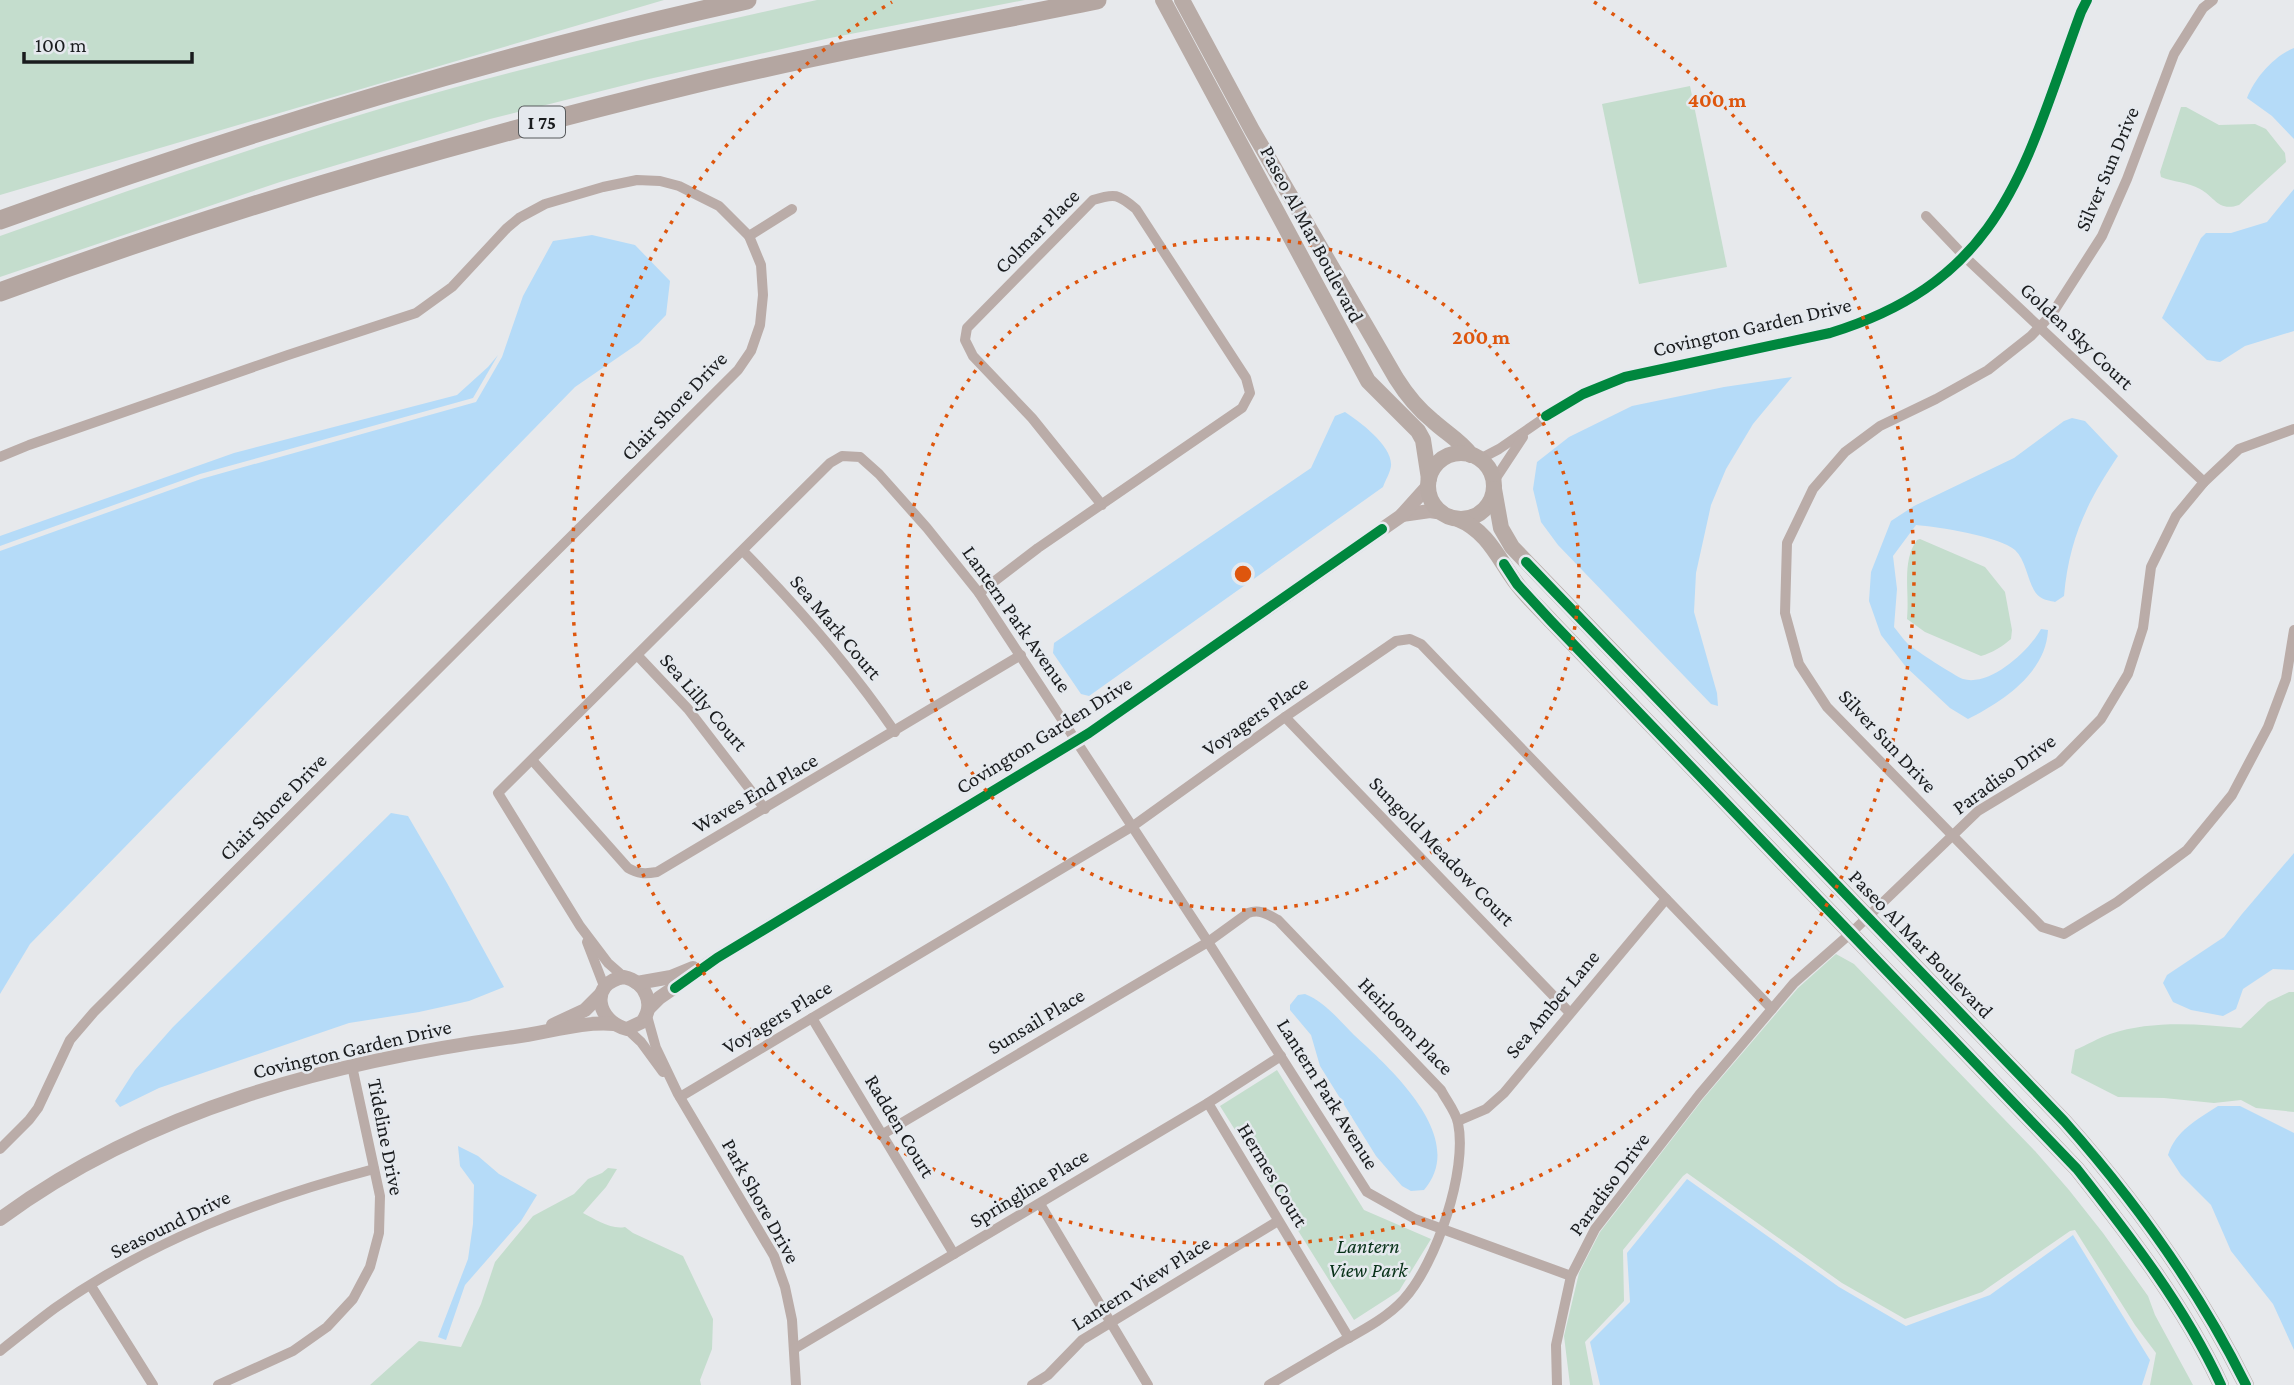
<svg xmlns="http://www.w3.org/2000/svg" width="2294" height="1385" viewBox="0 0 2294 1385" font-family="'Crimson Pro',serif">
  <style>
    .green { fill: #c4ddcd }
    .water { fill: #b5dbf8 }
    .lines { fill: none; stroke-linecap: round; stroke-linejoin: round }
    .minor { stroke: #baaca8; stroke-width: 10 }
    .tertiary { stroke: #baaca8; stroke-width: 14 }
    .secondary { stroke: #b8aba6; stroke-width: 16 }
    .motorway { stroke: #b4a6a1; stroke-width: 19 }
    .cycleway-casing { stroke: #e5e9ee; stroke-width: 15 }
    .cycleway { stroke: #00873e; stroke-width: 10 }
    .ring { fill: none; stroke: #de560d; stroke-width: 3.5; stroke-dasharray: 3.5 7 }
    .labels { text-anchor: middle; stroke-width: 5; stroke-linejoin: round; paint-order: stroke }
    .shield { fill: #e5e9ee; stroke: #575a5c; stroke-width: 2 }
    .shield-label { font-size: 19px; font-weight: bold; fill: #1a1c1e }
    .street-label { font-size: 21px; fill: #1a1c1e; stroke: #e5e9ee }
    .park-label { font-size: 21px; font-style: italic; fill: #083219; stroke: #e5e9ee }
    .centre { fill: #de560d; stroke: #e5e9ee; stroke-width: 3.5 }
    .ring-label { font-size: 21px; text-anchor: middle; font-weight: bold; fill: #de560d; stroke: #e5e9ee; stroke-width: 5; stroke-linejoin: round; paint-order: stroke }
  </style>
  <rect width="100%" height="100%" fill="#e7e9ec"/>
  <g class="green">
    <polygon points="0,0 664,0 0,195"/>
    <path d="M817,0H1025L830,38L649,79L490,119L280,182L0,277V236C131,189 263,144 396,104C535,64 676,31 817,0Z"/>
    <polygon points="1690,86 1727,267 1639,284 1602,104"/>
    <path d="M2181,107H2186L2219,125L2255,124L2266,129L2285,153L2286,162L2239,205C2218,212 2215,197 2200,189C2188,182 2173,182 2161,177L2160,172Z"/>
    <path d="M1920,539L1985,567L2005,592L2012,630L2011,639C2003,646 1992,653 1981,656L1925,632L1907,619C1910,592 1901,562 1917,540Z"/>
    <polygon points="1836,954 1854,964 2035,1151 2069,1190 2103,1233 2148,1296 2155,1315 2193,1385 2150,1385 2156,1353 2135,1325 2075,1230 2070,1231 1982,1292 1905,1319 1842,1283 1687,1173 1683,1176 1623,1250 1624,1301 1585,1342 1593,1385 1570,1385 1564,1336 1579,1273 1600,1232 1703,1099 1798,988"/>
    <path d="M2289,992H2294V1112L2256,1108L2241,1100L2214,1103L2164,1098L2118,1097L2071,1073L2075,1050C2087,1045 2098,1038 2110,1034C2152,1020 2198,1024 2241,1028L2268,1002Z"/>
    <polygon points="1277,1070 1364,1210 1431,1239 1399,1291 1354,1320 1220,1106"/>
    <path d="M608,1168L617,1169L606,1187L583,1213C595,1219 611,1230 625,1227L633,1233L683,1256L713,1319L712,1349L700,1380L701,1385H370L419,1341L461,1347L481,1304L495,1262L509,1245L533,1216L574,1194L588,1179L602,1173Z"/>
  </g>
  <g class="water">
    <path d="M2294,48V139L2272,116L2247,98C2255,78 2274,56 2294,48Z"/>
    <polygon points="2294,189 2294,331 2245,346 2220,362 2207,360 2162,318 2201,238 2206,233 2231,233 2267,222"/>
    <polygon points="592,235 635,245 670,281 666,315 639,343 575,387 30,944 0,994 0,551 201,479 476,402 502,357 523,296 553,241"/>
    <polygon points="498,355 473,398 200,474 0,546 0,536 234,453 457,395 488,367"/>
    <polygon points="1792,377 1753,424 1726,469 1711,505 1696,573 1694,612 1717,693 1718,706 1711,704 1558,545 1541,522 1533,489 1537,462 1569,437 1632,406 1724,387"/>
    <path d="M1345,412C1360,422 1393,446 1391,466C1390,473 1385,481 1383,487L1089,696L1081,694L1053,653L1054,643L1311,468L1335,416Z"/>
    <path d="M2072,418L2085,421L2118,456C2087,502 2069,539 2064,596L2055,602C2051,601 2044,600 2040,597C2028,589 2028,562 2015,550C1999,536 1938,527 1916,525L1893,556L1897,589L1894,627C1898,632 1903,639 1908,644C1915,650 1955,676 1963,679C1990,687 2029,651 2041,629L2048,630C2046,673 2003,701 1968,719L1950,708L1906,667L1881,635L1869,601L1871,572L1891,521L1914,506L2014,458L2064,421Z"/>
    <polygon points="391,813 408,816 447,883 504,987 469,1001 419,1012 349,1023 159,1088 120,1107 115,1101 135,1070 173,1027"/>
    <polygon points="2294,853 2294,970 2273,969 2243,989 2236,1009 2223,1016 2191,1010 2173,1002 2163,983 2167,975 2224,937 2242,914"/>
    <path d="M1305,994C1324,1001 1340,1021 1354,1035C1390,1068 1469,1138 1424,1190L1411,1191L1402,1186L1376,1156L1320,1066L1311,1035L1290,1010V1005L1298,995Z"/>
    <path d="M2218,1106H2240L2294,1133V1350L2273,1304L2231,1251L2211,1205L2181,1175L2168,1155C2176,1130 2197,1120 2218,1106Z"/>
    <polygon points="458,1146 478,1156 499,1174 537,1195 521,1221 465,1285 446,1340 438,1337 468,1259 473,1224 474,1185 460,1166"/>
    <polygon points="1687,1179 1839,1287 1906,1326 1990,1295 2073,1235 2150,1360 2142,1385 1600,1385 1590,1342 1630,1302 1627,1253"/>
  </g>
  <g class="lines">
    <g class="minor">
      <polyline points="2213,0 2203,8 2174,54 2127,179 2102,236 2052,314 2031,336 1988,370 1936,399 1880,426 1845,452 1813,489 1787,543 1785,613 1799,664 1827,707 2042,927 2064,934 2117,902 2187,850 2232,795 2268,727 2286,679 2294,630"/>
      <polyline points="1926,216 1965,257 2204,482"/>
      <polyline points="749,236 792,209"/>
      <polyline points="0,457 29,445 288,355 416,313 452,287 507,228 519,218 545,204 603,187 637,180 660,181 679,186 719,206 749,236 761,265 763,295 760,325 751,351 738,370 94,1012 70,1040 38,1108 29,1120 0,1149"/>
      <path d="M1480,459L1499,449L1566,403L1625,377L1830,333C2005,279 2024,166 2081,12L2087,0"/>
      <polyline points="1494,481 1523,437"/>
      <path d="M743,551C799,608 850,666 895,732"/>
      <path d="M979,593L1038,548L1242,408L1250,393L1246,378L1136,209C1118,194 1115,193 1093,200L967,328L965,340L973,356L1032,418L1102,505"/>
      <polyline points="638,656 688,709 765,809"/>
      <polyline points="1285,717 1570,1013"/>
      <path d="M532,760L628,868C638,874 645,874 657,872L1021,655"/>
      <polyline points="587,942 604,986"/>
      <polyline points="624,977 608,963 580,926 498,793 830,463 842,456 860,457 879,474 927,528 979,593 1208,942 1367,1192 1415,1219 1571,1276"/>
      <polyline points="647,1016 656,1048 678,1094 774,1256 785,1287 792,1320 796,1385"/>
      <polyline points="812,1018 954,1254"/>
      <polyline points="627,1029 641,1042 663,1072"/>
      <polyline points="680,1097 1133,826 1285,717 1396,641 1410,639 1421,644 1772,1009"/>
      <polyline points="1208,1103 1349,1338"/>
      <polyline points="1458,1121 1486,1109 1504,1093 1666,899"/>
      <path d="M883,1134L1208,942L1248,913C1260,909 1267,914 1278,920L1441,1090C1446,1100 1456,1112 1458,1123C1468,1170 1436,1264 1404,1299C1387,1318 1361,1331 1338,1344C1315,1358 1292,1371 1269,1385"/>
      <polyline points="1040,1204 1148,1385"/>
      <polyline points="91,1286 153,1385"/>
      <polyline points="794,1349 1208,1103 1281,1056"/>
      <path d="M0,1351C18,1337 36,1322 55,1308C151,1240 261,1199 374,1169"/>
      <polyline points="218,1385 293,1351 327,1327 353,1299 370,1267 379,1233 380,1196 352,1066"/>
      <polyline points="1032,1385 1048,1375 1082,1340 1278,1221"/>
      <polyline points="1557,1385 1556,1345 1571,1276 1595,1229 1699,1095 1794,983 1851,933 1978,811 2059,762 2101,719 2128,674 2143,628 2151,567 2176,516 2204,482 2239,449 2294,429"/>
    </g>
    <g class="tertiary">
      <polyline points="1402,515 1430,511 1443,513"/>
      <path d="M624,977C645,982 656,1004 642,1022L627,1029C597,1022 588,983 624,977Z"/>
      <polyline points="637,983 671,977 693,968"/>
      <polyline points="649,1008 659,998 717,958 1089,733 1401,516 1428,486"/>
      <polyline points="553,1025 585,1010 600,995"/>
      <path d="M0,1219C149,1109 334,1061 514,1037C547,1033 581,1021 614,1024"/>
    </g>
    <g class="secondary">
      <polyline points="1163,0 1368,381 1418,431 1423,440 1429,479"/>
      <path d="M1182,0L1252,130L1396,378C1406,394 1418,409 1433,421C1446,433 1461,441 1471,455"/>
      <circle cx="1461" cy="486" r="33"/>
      <path d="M1494,489L1501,528L1512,547L2064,1121C2136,1202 2198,1288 2246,1385"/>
      <path d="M1458,519C1488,531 1499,560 1517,584C1527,597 1540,609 1551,621L2077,1169C2130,1236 2185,1307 2221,1385"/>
    </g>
    <g class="motorway">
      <path d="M0,220C245,132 493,56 747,0"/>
      <path d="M0,292C227,208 459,141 694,84C828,52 963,27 1097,0"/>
    </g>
    <defs>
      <g id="cycleway">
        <path d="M1546,416L1583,394L1625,377L1830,333C2005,279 2024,166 2081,12L2087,0"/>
        <path d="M1526,562L2064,1121C2136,1202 2198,1288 2246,1385"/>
        <path d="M1504,564L1517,584L1551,621L2077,1169C2130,1236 2185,1307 2221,1385"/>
        <polyline points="675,988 717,958 1089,733 1382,529"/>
      </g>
    </defs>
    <use href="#cycleway" class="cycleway-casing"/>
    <use href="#cycleway" class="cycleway"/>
  </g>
  <g class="ring">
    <circle cx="1243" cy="574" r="336"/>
    <path d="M1594 2A671 671 0 1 1 892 2"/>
  </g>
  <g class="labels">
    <rect class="shield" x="519" y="106.5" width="46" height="31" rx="5"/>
    <g class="shield-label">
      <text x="542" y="129">I 75</text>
    </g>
    <g class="street-label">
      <text transform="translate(2107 169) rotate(-67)" y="7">Silver Sun Drive</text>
      <text transform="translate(1037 231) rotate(-45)" y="7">Colmar Place</text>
      <text transform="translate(1312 234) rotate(62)" y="7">Paseo Al Mar Boulevard</text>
      <text transform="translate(1752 327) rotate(-13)" y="7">Covington Garden Drive</text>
      <text transform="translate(2077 336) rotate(43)" y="7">Golden Sky Court</text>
      <text transform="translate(674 406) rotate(-46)" y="7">Clair Shore Drive</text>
      <text transform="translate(1017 619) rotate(55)" y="7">Lantern Park Avenue</text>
      <text transform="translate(836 627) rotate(50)" y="7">Sea Mark Court</text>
      <text transform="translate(704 702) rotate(49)" y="7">Sea Lilly Court</text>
      <text transform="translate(1255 716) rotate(-35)" y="7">Voyagers Place</text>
      <text transform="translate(1044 735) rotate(-32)" y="7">Covington Garden Drive</text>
      <text transform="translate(1888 741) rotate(47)" y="7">Silver Sun Drive</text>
      <text transform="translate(2004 774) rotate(-36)" y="7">Paradiso Drive</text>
      <text transform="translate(755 793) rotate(-30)" y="7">Waves End Place</text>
      <text transform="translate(273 807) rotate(-45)" y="7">Clair Shore Drive</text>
      <text transform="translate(1442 851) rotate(46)" y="7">Sungold Meadow Court</text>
      <text transform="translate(1921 944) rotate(46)" y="7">Paseo Al Mar Boulevard</text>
      <text transform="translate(1552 1004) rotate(-50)" y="7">Sea Amber Lane</text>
      <text transform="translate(777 1017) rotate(-31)" y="7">Voyagers Place</text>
      <text transform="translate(1036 1021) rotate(-31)" y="7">Sunsail Place</text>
      <text transform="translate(1406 1026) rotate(46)" y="7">Heirloom Place</text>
      <text transform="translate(352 1049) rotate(-13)" y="7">Covington Garden Drive</text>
      <text transform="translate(1328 1094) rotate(58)" y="7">Lantern Park Avenue</text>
      <text transform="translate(900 1126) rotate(59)" y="7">Radden Court</text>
      <text transform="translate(386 1137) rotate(79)" y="7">Tideline Drive</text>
      <text transform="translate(1273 1175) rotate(59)" y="7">Hermes Court</text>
      <text transform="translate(1609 1184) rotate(-54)" y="7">Paradiso Drive</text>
      <text transform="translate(1029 1188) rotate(-31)" y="7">Springline Place</text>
      <text transform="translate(761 1201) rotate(61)" y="7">Park Shore Drive</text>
      <text transform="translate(170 1224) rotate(-26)" y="7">Seasound Drive</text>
      <text transform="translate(1141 1283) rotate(-32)" y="7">Lantern View Place</text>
    </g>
    <g class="park-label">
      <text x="1368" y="1253">Lantern<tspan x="1368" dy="24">View Park</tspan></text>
    </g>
  </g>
  <circle cx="1243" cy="574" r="10" class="centre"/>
  <g class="ring-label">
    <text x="1717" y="107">400 m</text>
    <text x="1481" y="344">200 m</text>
  </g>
  <path d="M24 52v10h168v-10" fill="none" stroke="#1a1c1e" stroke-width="3.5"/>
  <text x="35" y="52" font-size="21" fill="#1a1c1e" stroke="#e5e9ee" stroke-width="5" paint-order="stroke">100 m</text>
</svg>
